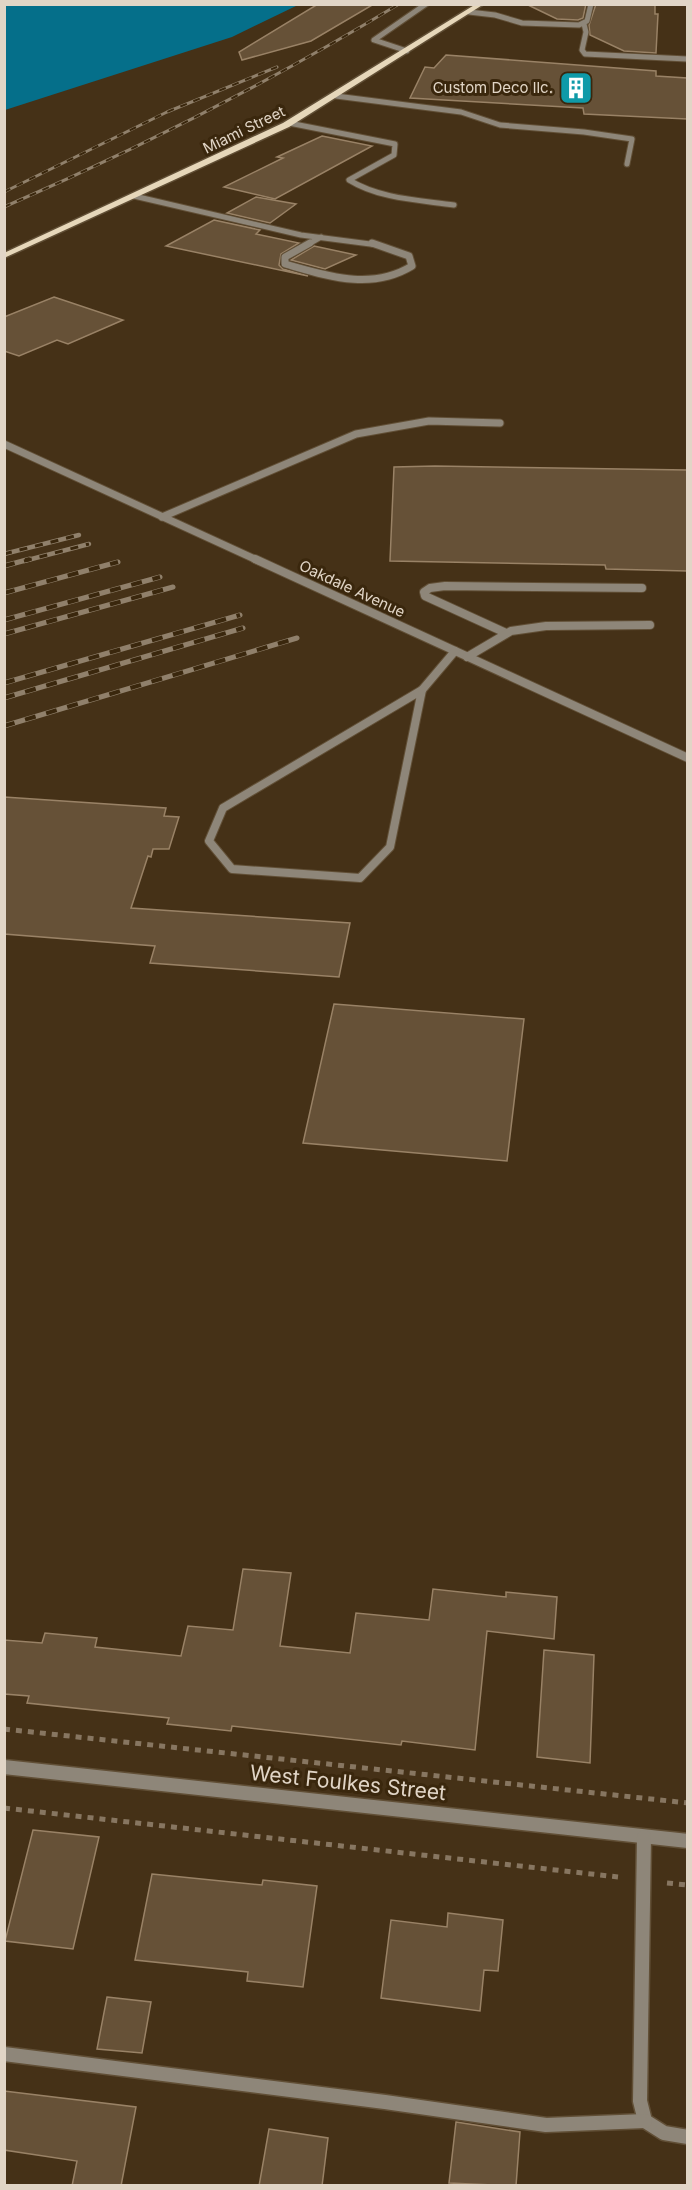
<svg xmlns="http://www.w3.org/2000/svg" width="692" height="2190" viewBox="0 0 692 2190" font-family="Inter,sans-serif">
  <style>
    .water { fill: #056f8a }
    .building { fill: #665137; stroke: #998266; stroke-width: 1.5 }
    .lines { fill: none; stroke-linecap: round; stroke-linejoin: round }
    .minor-far3-casing { stroke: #614f36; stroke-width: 7 }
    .minor-far2-casing { stroke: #614f36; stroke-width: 9 }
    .minor-far1-casing { stroke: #614f36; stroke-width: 10 }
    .minor-casing { stroke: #614f36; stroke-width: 17 }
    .major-casing { stroke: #614f36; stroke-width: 3 }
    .path { stroke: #877661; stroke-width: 5; stroke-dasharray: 6 6; stroke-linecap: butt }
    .minor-far3 { stroke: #8e8679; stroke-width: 5 }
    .minor-far2 { stroke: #8e8679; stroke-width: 7 }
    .minor-far1 { stroke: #8e8679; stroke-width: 8 }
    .minor { stroke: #8e8679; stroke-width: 14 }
    .major { fill: #e6d7ba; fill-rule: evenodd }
    .rail-far2-casing { stroke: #90806b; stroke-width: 3 }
    .rail-far1-casing { stroke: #90806b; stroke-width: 4.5 }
    .rail-casing { stroke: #90806b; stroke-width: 5 }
    .rail-far2 { stroke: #3a270d; stroke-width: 2; stroke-dasharray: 7; stroke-linecap: butt }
    .rail-far1 { stroke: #3a270d; stroke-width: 3; stroke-dasharray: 8; stroke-linecap: butt }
    .rail { stroke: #3a270d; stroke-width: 4; stroke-dasharray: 11; stroke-linecap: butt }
    .labels { text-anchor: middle; stroke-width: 6; stroke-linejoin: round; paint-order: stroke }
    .far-poi-label { font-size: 15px; fill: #e1d5c6; stroke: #3a270d; text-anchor: end }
    .far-street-label { font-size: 15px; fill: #e1d5c6; stroke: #3a270d }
    .near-street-label { font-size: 21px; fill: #e1d5c6; stroke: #3a270d }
  </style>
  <rect width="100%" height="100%" fill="#453117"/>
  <polygon class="water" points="5,4 298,4 298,5 232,37 5,110"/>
  <g class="building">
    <polygon points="318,4 374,4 311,41 242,60 239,52"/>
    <polygon points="526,4 586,4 583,18 578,20 557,19"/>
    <polygon points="596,4 655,4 655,14 658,14 656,53 624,51 590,35 589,25"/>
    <polygon points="446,55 656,71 656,76 687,78 687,119 584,114 583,108 410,98 425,67 434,68"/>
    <polygon points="322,136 372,146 275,199 224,187 283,158 277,157"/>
    <polygon points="256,197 296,204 270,223 227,213"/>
    <polygon points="214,220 260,230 256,234 299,243 281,254 279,265 283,269 308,276 166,246"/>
    <polygon points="314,246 356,255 325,269 291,260"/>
    <polygon points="54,297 123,320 68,344 57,340 19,356 4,351 4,317"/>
    <polygon points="435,466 687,470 687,571 606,569 605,565 390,561 394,467"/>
    <polygon points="4,797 166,808 164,816 179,817 169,849 153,849 151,857 148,856 131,908 350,923 339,977 150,963 155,946 4,934"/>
    <polygon points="334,1004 524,1019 507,1161 303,1143"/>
    <polygon points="243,1569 291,1573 280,1646 350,1653 356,1613 429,1620 433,1589 506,1597 506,1592 557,1597 554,1639 487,1631 475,1750 402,1741 401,1745 232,1726 231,1731 167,1724 169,1718 27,1703 29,1696 4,1694 4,1640 42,1643 45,1633 97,1638 95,1647 181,1656 188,1626 233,1630"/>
    <polygon points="544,1650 594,1655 590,1763 537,1757"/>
    <polygon points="33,1830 99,1837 73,1949 5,1941"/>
    <polygon points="152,1874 262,1885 263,1880 317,1886 303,1987 247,1981 248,1972 135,1960"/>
    <polygon points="448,1913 503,1920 498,1971 484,1970 480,2011 381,1998 391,1920 447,1927"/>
    <polygon points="107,1997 151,2002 142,2053 97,2049"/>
    <polygon points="4,2091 136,2107 121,2186 72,2186 77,2161 4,2150"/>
    <polygon points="456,2122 520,2132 516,2186 449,2183"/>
    <polygon points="269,2129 328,2138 322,2186 259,2186"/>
  </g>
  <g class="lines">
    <defs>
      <g id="minor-far3">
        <polyline points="469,12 495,15 522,23 579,25 587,21 591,4"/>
        <polyline points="584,24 586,32 582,50 585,54 687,59"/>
        <polyline points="407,51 374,40 426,4"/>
        <polyline points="336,96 461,112 500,125 584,132 632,139 627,164"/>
        <path d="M289,123L395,144L394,155L349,180C380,199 419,200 454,205"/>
        <polyline points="134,196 301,235 378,245"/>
        <polyline points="307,245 321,237"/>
      </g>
      <g id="minor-far2">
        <path d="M310,243L285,257V264C328,276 371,291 412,266L409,256L372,243"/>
        <polyline points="4,444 259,561"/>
        <polyline points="162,517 356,434 429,421 500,423"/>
      </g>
      <g id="minor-far1">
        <polyline points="255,559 688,758"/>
        <polyline points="506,633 425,596 424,592 430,588 445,586 642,588"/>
        <polyline points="467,657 511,631 546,626 650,625"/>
        <polygon points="422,690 390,847 360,878 232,869 209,841 223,808"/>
        <polyline points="422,690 455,651"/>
      </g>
      <g id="minor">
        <polyline points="4,1767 688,1841"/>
        <polyline points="644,1837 640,2101 645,2121 664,2133 688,2137"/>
        <polyline points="4,2054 385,2102 546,2125 645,2121"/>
      </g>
      <polygon id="major" points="476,4 484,4 289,127 4,258 4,253 283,123"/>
    </defs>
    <use href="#minor-far3" class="minor-far3-casing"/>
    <use href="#minor-far2" class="minor-far2-casing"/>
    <use href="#minor-far1" class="minor-far1-casing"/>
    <use href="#minor" class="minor-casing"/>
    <use href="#major" class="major-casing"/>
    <g class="path">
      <polyline points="4,1729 688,1803"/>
      <polyline points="4,1808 618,1877"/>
      <polyline points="667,1883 688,1885"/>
    </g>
    <use href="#minor-far3" class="minor-far3"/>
    <use href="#minor-far2" class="minor-far2"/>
    <use href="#minor-far1" class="minor-far1"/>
    <use href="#minor" class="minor"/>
    <use href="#major" class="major"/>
    <defs>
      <g id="rail-far2">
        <polyline points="4,192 167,112 277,67"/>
        <path d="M4,207C140,148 272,81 399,4"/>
      </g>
      <g id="rail-far1">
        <polyline points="4,554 79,535"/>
        <polyline points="24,561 89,544"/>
      </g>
      <g id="rail">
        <polyline points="4,566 30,559"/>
        <polyline points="4,593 118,562"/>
        <polyline points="4,620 160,577"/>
        <polyline points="4,634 173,587"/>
        <polyline points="4,683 240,615"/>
        <polyline points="4,698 243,628"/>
        <polyline points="4,726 297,638"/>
      </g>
    </defs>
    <use href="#rail-far2" class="rail-far2-casing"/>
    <use href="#rail-far1" class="rail-far1-casing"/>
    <use href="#rail" class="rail-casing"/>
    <use href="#rail-far2" class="rail-far2"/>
    <use href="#rail-far1" class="rail-far1"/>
    <use href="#rail" class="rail"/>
  </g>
  <defs>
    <symbol id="building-square" viewBox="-11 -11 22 22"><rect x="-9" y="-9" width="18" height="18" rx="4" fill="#0f9aa8" stroke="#3a270d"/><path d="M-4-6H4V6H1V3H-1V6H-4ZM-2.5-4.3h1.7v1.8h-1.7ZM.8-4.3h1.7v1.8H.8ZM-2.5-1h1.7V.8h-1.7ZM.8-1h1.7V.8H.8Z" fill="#fff"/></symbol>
  </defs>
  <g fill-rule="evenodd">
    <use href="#building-square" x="557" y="69" width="38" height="38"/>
  </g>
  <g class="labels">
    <g class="far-poi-label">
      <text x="553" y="93">Custom Deco llc.</text>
    </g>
    <g class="far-street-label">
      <text transform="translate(244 130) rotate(-26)" y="5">Miami Street</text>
      <text transform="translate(352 589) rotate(25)" y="5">Oakdale Avenue</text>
    </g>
    <g class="near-street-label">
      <text transform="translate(348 1783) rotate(6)" y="7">West Foulkes Street</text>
    </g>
  </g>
  <rect width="692" height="2190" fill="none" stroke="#e1d5c6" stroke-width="12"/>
</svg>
